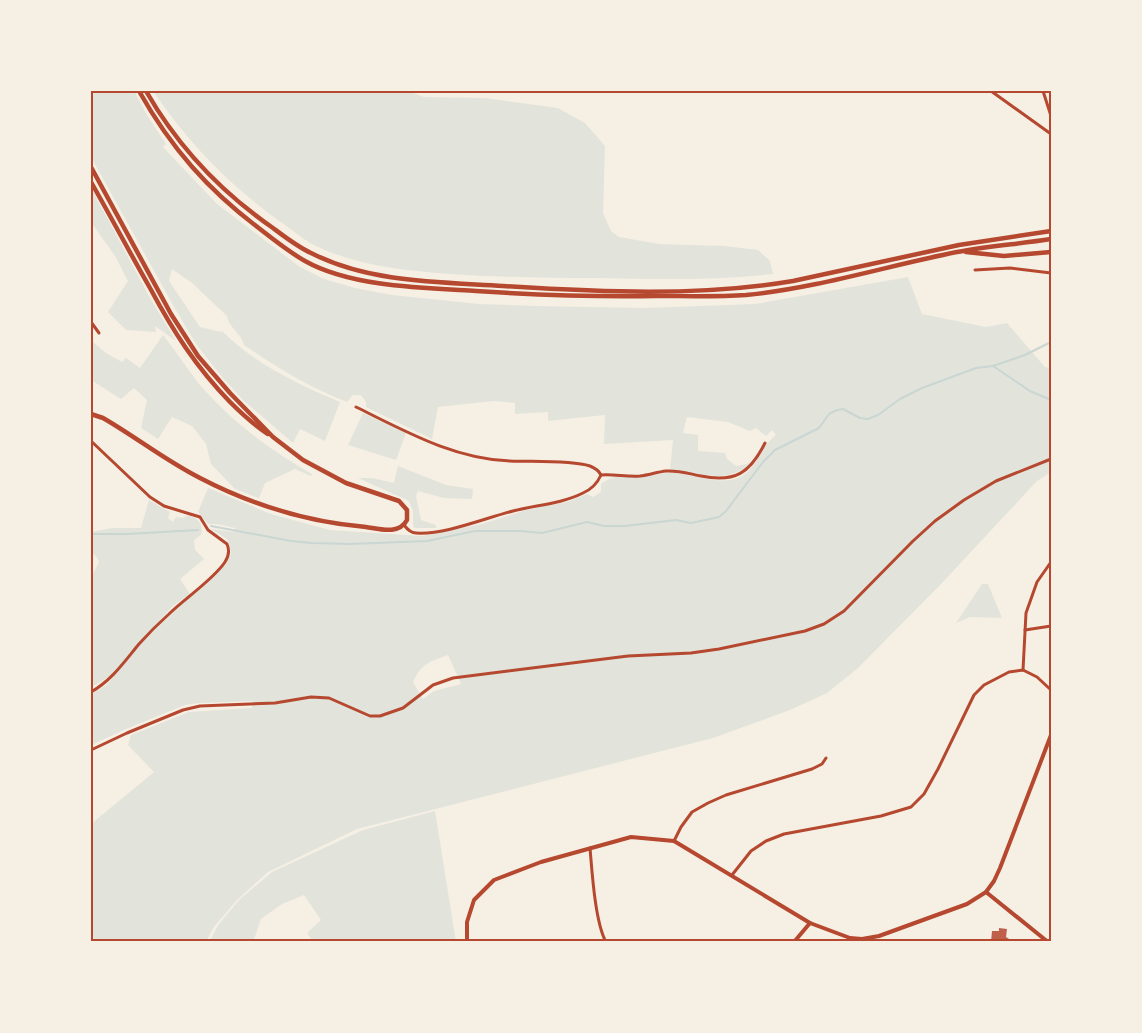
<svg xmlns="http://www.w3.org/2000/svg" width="1142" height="1033" viewBox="0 0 1142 1033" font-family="Jost,sans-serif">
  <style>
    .green { fill: #e2e4dc; fill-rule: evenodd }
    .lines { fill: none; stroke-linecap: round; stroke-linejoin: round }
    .stream { stroke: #c9d6d2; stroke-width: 2 }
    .building { fill: #bf614a }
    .minor { stroke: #b5482f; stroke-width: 3 }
    .tertiary { stroke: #b5482f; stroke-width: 4 }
    .primary { stroke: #b5482f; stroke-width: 4.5 }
    .neatline { fill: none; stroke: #b5482f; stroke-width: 2 }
  </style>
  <rect width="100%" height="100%" fill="#f6efe4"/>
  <g class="green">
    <path d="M91,91H134L147,115L166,144L163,147L217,204L300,267L324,279L355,288L392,295L479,304L536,306L645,308L755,304L908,277L922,314L986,327L1007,323L1045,367L1051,368V472L1037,481L942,583L858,668L827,693L790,710L713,738L357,829L268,872L237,900L213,928L206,942H91V824L154,772L128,745L131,735L189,712L252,708L253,701L200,703L185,705L126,729L91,745V694L107,685L140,644L182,604L214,576L227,563L231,554L229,543L227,539L211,529L234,532L235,528L217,524H208L198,512L208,488L271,514L330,530L422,536L482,524L526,510L567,502L587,494L593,497L601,492V484C606,480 612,477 618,476C625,475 631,477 638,477C650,477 664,472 676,473C696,475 727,488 745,474C758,464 762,445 776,435L772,430L766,436L756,428L750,431L728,422L687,417L683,433L698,435V451L725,453L727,459L736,466L752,463C724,486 702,472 670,470L673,440L604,444L605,415L548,421V412L515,414V403L494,401L438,407L432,439L366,407V402L361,395H353L347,402C310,388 276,367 244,345C241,333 229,328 227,316L192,283L172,269L169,281L200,327L221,332L222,331C255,364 298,384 340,402L325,441L300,429L293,443L244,401L222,377L196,344L173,305L91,157ZM448,655L461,684L434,691L423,699L413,682C422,663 429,662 448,655Z"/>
    <path d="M153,91H408L424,97L485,98L558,108L585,123L605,146L603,213L611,231L619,237L659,244L724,246L758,250L770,261L773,274C713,281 653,279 592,278C544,278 496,277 449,274C403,270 358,266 316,246C305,241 295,232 285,225C233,189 188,143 153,91Z"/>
    <polygon points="91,188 150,298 176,341 155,326 156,332 126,330 108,312 128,281 115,256 91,222"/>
    <path d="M163,335C176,351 187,369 200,385C231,421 271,451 312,474L311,476L295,469L265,483L259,498L235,489L211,464L206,444L192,426L172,417L158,439L141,428L147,400L134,388L121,399L91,380V344L93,342L106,353L122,362L126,358L140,368Z"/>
    <polygon points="363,413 406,433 396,460 348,445"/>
    <polygon points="398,466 446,485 473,489 472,499 444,498 418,491 416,496 421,520 436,525 436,528 414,528 413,525 413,511 409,501 358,478 372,478 394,483"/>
    <path d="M149,500L170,512L168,518L173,522L176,517L183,518L188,515C198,518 204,524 201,535L194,540L195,550L204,559L180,579L190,594C183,599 174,604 168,611C145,637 124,672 91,687V578L99,562L97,557L91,552V532L112,528H141Z"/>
    <polygon points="982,584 988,584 1002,618 970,617 956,623"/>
    <polygon points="435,811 456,942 313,942 307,933 321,920 304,895 282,904 261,919 253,942 209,942 219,924 239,900 272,872 363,830"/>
  </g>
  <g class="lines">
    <g class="stream">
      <polyline points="993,366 1025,355 1051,342"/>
      <polyline points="211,526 291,541 311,543 350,544 427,541 475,531 520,531 542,533 587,522 604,526 625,526 676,520 691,523 719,517 726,511 763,462 775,450 819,428 829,414 837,410 843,409 860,418 868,419 878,415 900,399 922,388 976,368 993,366 1030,391 1051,400"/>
      <polyline points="91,534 127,534 198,530"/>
    </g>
  </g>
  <polygon class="building" points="999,928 1007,929 1006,937 1014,942 991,942 992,931 999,931"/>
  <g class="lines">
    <g class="minor">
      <polyline points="991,91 1051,134"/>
      <polyline points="1043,91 1051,116"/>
      <polyline points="975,270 1010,268 1051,273"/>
      <polyline points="91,322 99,333"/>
      <path d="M356,407C405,431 454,459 510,461C532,462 570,460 590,466C595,468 599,471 601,475C597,484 592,489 583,493C561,504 536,505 513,511C485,518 445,535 416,533C411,533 407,529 404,525"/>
      <path d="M91,441L150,497L164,506L200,517L208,530L227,544C230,551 229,556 225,562C214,579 184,599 169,614C159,623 148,634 139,644C124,662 112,680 91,692"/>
      <path d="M601,475C614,474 627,477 640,476C649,475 657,472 666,471C678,470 690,474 701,476C735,483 750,473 765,443"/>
      <polyline points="1025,630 1051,626"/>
      <polyline points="1023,670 1026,613 1037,582 1051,562"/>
      <polyline points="91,750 127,733 183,710 200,706 275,703 311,697 329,698 370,716 380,716 403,708 433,685 453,678 628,656 691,653 719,649 805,631 824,624 844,611 913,541 935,521 964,500 996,481 1051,459"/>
      <polyline points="674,841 681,827 692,812 708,803 726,795 812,769 822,764 826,758"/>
      <path d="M590,848C592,871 595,922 606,942"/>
      <polyline points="732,875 751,851 766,841 784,834 881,816 911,807 924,794 938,769 974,695 984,685 1009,672 1023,670 1037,677 1051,690"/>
    </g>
    <g class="tertiary">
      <polyline points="986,892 1048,942"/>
      <polyline points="467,942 467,922 474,900 494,880 541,862 631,837 674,841 810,923 850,938 862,939 879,936 967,904 986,892 994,881 1000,868 1051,735"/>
      <polyline points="794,942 810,923"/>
    </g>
    <g class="primary">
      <path d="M139,91C171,148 208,190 260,229C274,240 289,252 305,261C351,287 424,288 476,291C536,295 596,297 656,296C686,296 716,297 746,295C818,288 886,266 957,252C988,246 1019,244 1051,239"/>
      <path d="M146,91C178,147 221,192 273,228C285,237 298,247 311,253C370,283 439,282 503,286C599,292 698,297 793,281L959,245L1051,231"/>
      <path d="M91,167L171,314L198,356L230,393L273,437L303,460L346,483L399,501L407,510V520C399,535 380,529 366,527C307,522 252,505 200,478C166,461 136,437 103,418L91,414"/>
      <path d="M91,182C111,217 130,253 150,288C173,331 196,367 230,402C242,414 254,425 268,434"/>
      <polyline points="966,252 1004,256 1051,252"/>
    </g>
  </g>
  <rect width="1142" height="1033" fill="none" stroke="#f6efe4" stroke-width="185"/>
  <rect x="92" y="92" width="958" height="848" class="neatline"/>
</svg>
